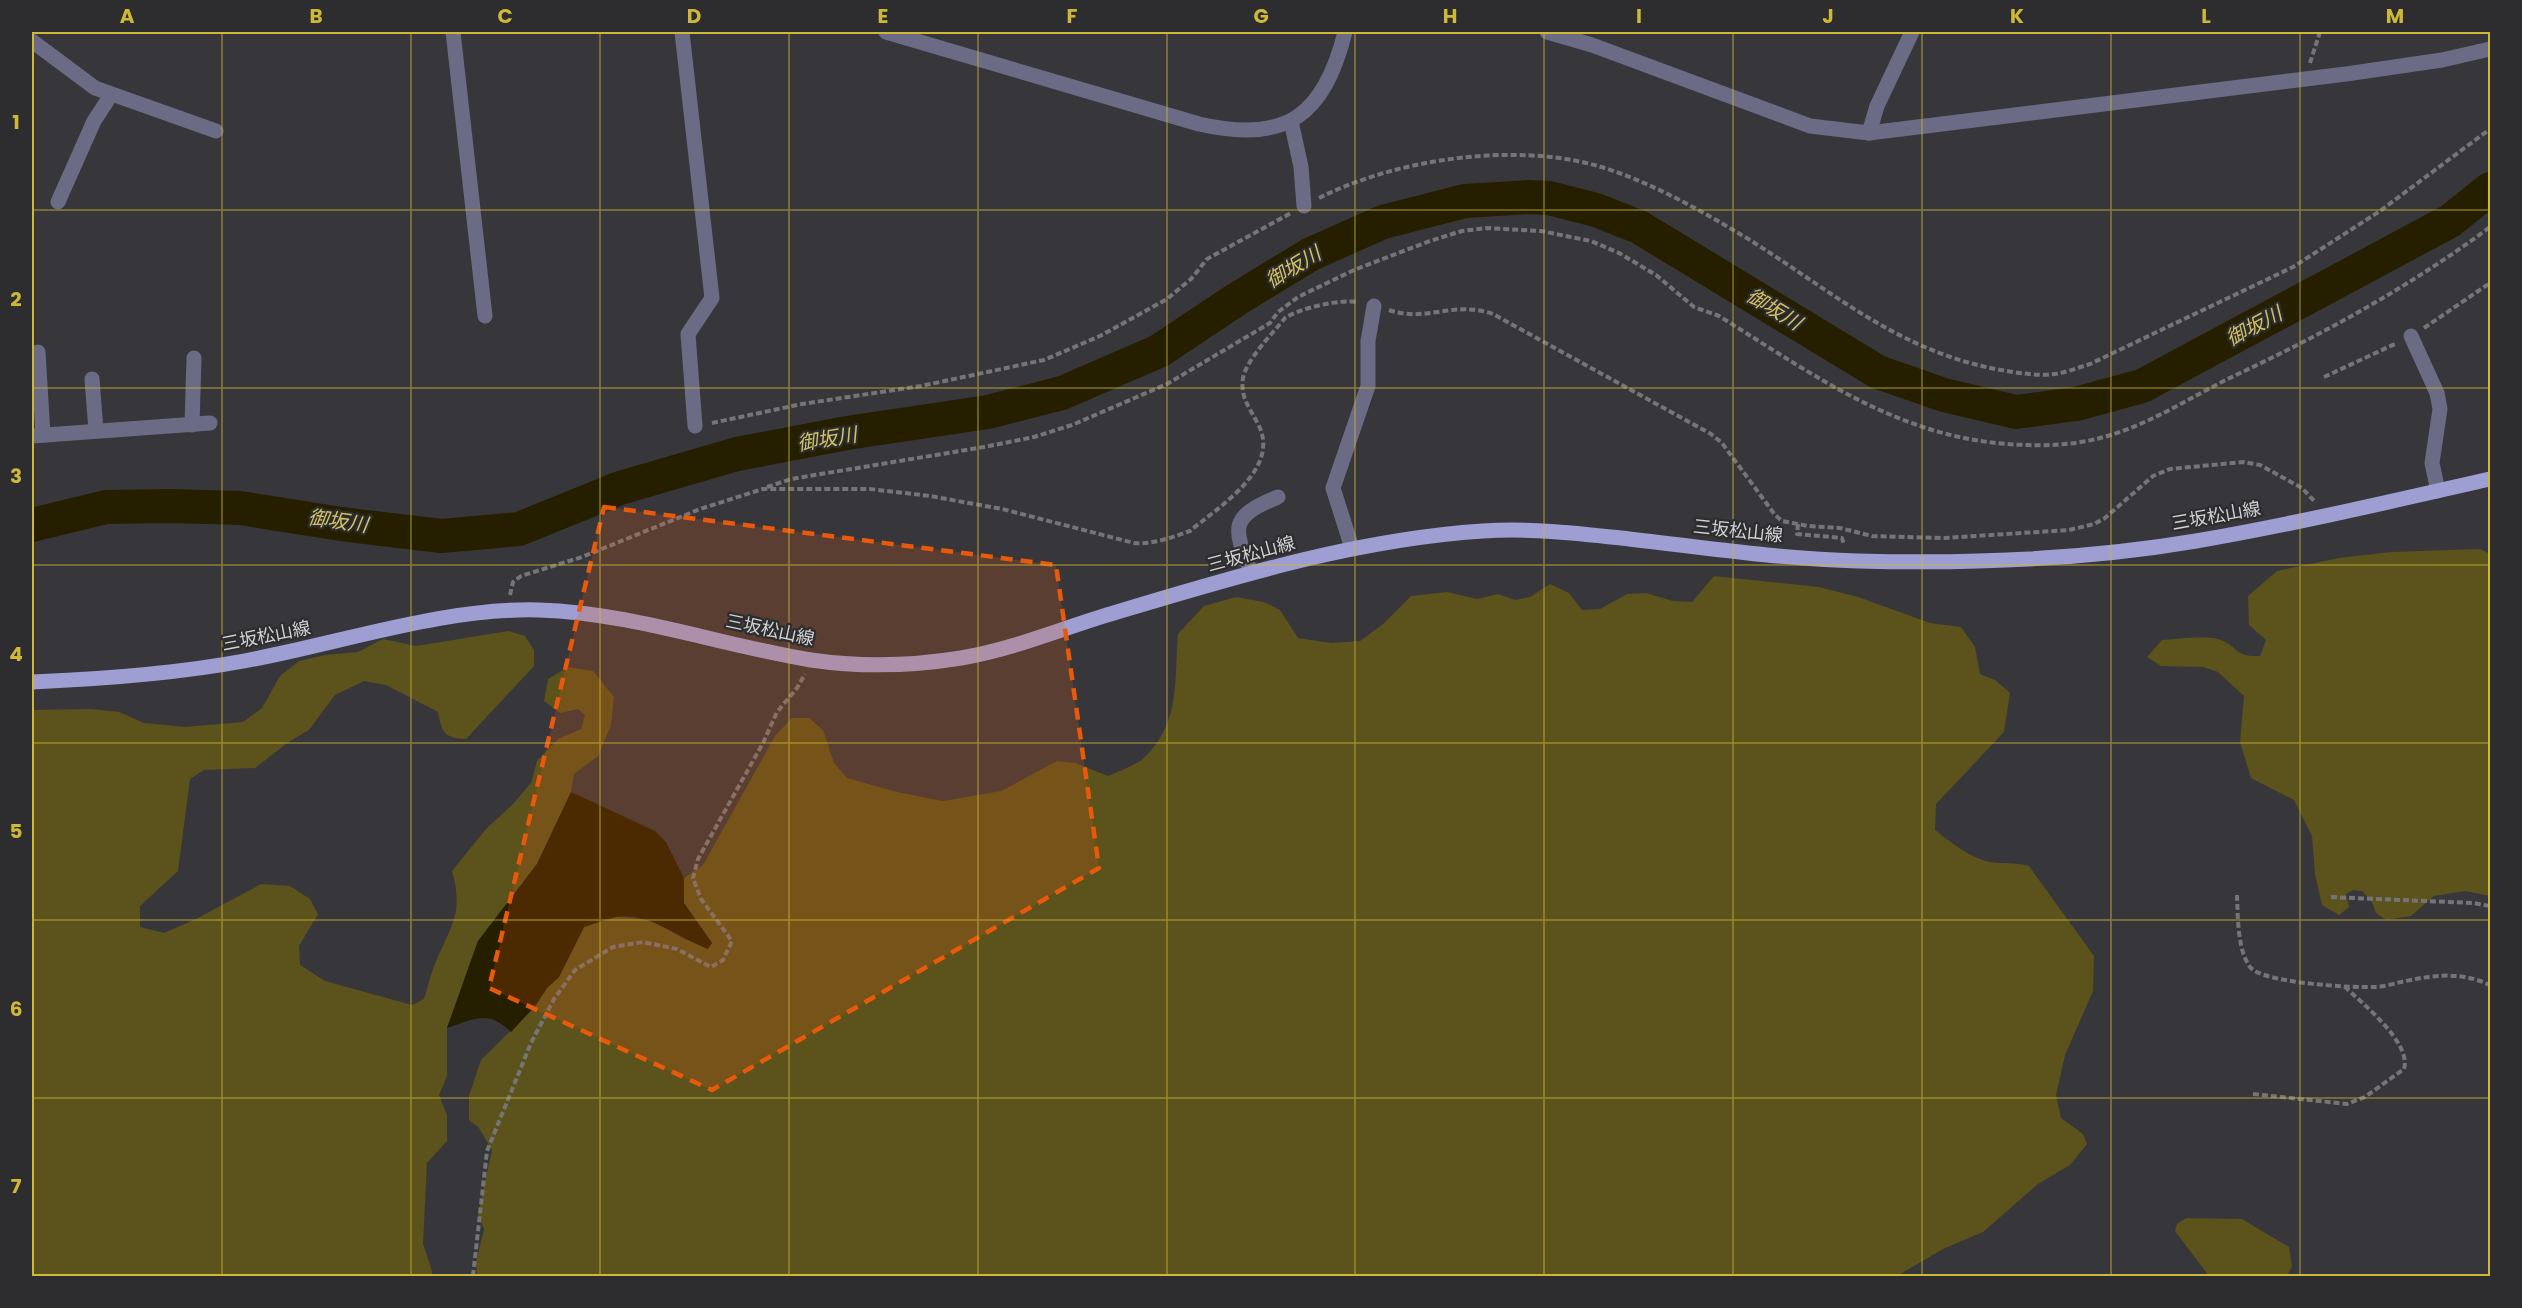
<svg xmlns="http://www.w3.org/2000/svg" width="2522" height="1308" viewBox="0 0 2522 1308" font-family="Poppins,'Noto Sans JP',sans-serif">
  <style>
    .green { fill: #5b521c }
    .water { fill: #251f00 }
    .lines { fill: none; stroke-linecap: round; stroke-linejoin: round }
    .river { stroke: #251f00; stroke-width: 34 }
    .path { stroke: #757578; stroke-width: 4; stroke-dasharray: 6 3; stroke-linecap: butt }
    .minor { stroke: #6b6b85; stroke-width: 15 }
    .major { stroke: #9e9ed2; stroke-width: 15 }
    .marked { fill: #e8590c; fill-opacity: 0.2; stroke: #e8590c; stroke-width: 4.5; stroke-dasharray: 12 8; stroke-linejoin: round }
    .grid { fill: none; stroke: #ceb838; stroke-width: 1.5; stroke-opacity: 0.55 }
    .labels { text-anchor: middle; stroke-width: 4.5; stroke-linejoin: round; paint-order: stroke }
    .street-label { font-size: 18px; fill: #d1d2d4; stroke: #2d2d30 }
    .water-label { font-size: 20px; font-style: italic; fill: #d4c362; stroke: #2d2d30 }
    .neatline { fill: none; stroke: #ceb838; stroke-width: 2 }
    .grid-label { font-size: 20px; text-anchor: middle; font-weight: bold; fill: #ceb838 }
  </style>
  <rect width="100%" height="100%" fill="#37373b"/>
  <g class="green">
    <path d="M2480,549L2490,554V896L2465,891L2434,896L2411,916L2386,920L2376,913L2372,902L2362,891L2353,890L2346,894L2349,907L2339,915L2322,905L2315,874L2312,836L2294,800L2251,778L2240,742L2244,696L2218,672L2203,667L2161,666L2147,657L2162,640C2177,639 2208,635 2221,640C2240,648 2234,657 2260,656L2266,640L2249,625L2248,596L2277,571L2339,558L2391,552Z"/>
    <path d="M1714,576L1819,587L1858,597L1930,623L1961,627L1975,647L1980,674L1995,680L2010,693L2004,732L1936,804L1935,830C1952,843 1968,857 1990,862C2003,864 2015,862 2029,866L2094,956L2093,991L2065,1055L2056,1095L2061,1118L2083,1134L2087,1144L2070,1165L2038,1184L1983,1232L1943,1249L1897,1276H477L476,1263L484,1229L478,1214L492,1150L479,1128L469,1120V1096L481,1060L535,1007L547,988L559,977L584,927L617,917L650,920L686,940L712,943L684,903V878L703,865L775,736L792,718H809L823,730L834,763L847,778L897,792L943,801L1001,791L1057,761L1075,763L1108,776C1119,771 1137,765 1145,757C1181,722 1174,679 1178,634L1204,606L1236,597L1264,602L1280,610L1298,638L1331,643L1360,641L1382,625L1411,596L1447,592L1477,599L1498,594L1515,600L1530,597L1550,584L1569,593L1582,610L1600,609L1627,594L1646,593L1673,601L1692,602Z"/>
    <path d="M509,631L525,636L534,650V666L466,739C444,738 442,733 438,712L386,685L364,681L335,695L309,730L290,741L255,768L204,770L190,779L178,871L140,906V927L164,933L196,919L261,884L290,886L310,899L318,914L299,946L300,965L325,981L412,1005L424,999C428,987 430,975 435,964C451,925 464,914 452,871L486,829L513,804L531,783L537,761L558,739L581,729L585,715L578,709L560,713L544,701L548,679L568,667L593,671L614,697L611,725L598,756L574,774L571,792L537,864L478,941L447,1028V1076L439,1095L447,1115V1141L427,1163L423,1244L432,1271V1276H32V710L91,709L119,712L144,723L185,727L243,722L262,708L280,676L299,661L325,655L358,652L383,639L416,646Z"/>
    <polygon points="2186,1218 2242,1219 2289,1247 2292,1266 2287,1276 2209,1276 2175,1231 2177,1224"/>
  </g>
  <path class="water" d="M571,792L655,831L666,842L684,878V903L712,943L708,949C679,938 648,911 615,917C605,919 594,924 584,927L559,977L547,988L535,1006L511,1032C488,1009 474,1019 447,1028L478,941L537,864Z"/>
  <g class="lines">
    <polyline class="river" points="32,525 106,507 169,506 240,508 341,524 441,536 519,529 620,488 737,454 847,433 988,412 1062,393 1159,351 1237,299 1311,254 1383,222 1465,201 1529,197 1549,198 1596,210 1639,227 1878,372 1944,395 2016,412 2076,404 2142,386 2450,221 2490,189"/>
    <g class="path">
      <polyline points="2310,63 2320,32"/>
      <path d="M1319,198C1396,159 1514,142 1598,166C1649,181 1700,210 1745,237C1831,290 1898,352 2001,370C2019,373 2041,377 2060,373C2070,371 2080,367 2090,364L2293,267L2380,211L2490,129"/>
      <path d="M1389,310C1425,323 1454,300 1493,314L1711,434L1722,443L1775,515L1782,521L1808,526L1840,528L1872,536L1944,538L2069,530L2094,524L2105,518L2153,476L2170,469L2243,462L2260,465L2302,488L2316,503"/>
      <polyline points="2424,328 2490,283"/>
      <polyline points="2324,377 2397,343"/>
      <polyline points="712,423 802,404 921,386 1044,360 1100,336 1167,299 1191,279 1207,259 1291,213"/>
      <path d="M767,487L791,479L984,447L1034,437L1072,425L1167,384L1270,323L1278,312L1298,297L1354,270L1427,242L1462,231L1487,228L1541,231L1591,241L1619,253L1656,275L1694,307L1719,316C1819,378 1905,443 2028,445C2051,446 2077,444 2100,438C2148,426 2192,396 2236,375C2325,333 2411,286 2490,227"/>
      <polyline points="1798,524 1797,534 1842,538 1844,545"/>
      <path d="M510,595L513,582L521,576L582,557L700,509L763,489H870L930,496L1002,509L1134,543C1152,545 1173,537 1190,531C1218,507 1282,469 1258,424C1250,408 1240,398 1243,378C1246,360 1273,333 1285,318C1300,308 1340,299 1358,302"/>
      <path d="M2237,895C2238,916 2237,949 2250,967C2262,983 2352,988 2374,987C2383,987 2393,984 2401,982C2433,975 2460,971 2490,985"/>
      <polyline points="2331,897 2473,903 2490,906"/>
      <path d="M2253,1094L2347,1104L2365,1097L2404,1069C2412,1043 2362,1003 2344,986"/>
      <polyline points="473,1276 487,1151 531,1043 554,999 575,970 613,947 643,942 677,949 711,967 723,960 732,941 701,899 693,878 698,859 763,743 777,712 797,688 805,674"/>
    </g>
    <g class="minor">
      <polyline points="453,32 485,316"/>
      <polyline points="682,32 712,298 688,334 695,426"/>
      <path d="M886,32L1199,124C1286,144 1324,116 1345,32"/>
      <polyline points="1547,32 1592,45 1810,126 1869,133 1877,106 1912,32"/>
      <polyline points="32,41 95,88 216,131"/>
      <polyline points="1291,121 1301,167 1304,206"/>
      <polyline points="1869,133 2346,74 2442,60 2490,49"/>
      <polyline points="58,202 94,121 111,95"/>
      <polyline points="2411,336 2437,393 2440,409 2432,463 2438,491"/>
      <polyline points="38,352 43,435"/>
      <polyline points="92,379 96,431"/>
      <polyline points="192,425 194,358"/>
      <polyline points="32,436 210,423"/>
      <polyline points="1352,548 1333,488 1368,386 1368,341 1374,306"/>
      <path d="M1251,572C1233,527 1229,517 1278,497"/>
    </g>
    <path class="major" d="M32,682C103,679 174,674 244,661C338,644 444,607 539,610C633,613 719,645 811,660C859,667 912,666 961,658C1015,649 1065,627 1117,612C1237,576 1358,539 1483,531C1530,528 1575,533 1621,538C1700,547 1779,559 1858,561C1971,564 2084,560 2196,541C2295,524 2393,501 2490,479"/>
  </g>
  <path class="marked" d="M604,507L1056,565L1099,868L712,1090L489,988Z"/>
  <path class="grid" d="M222,32V1276M411,32V1276M600,32V1276M789,32V1276M978,32V1276M1167,32V1276M1355,32V1276M1544,32V1276M1733,32V1276M1922,32V1276M2111,32V1276M2300,32V1276M32,210H2490M32,388H2490M32,565H2490M32,743H2490M32,920H2490M32,1098H2490"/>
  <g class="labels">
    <g class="street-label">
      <text transform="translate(2216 516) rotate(-10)" y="6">三坂松山線</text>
      <text transform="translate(1738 531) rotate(6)" y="6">三坂松山線</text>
      <text transform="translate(1251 554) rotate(-15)" y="6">三坂松山線</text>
      <text transform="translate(770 630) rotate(12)" y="6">三坂松山線</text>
      <text transform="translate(266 636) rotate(-11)" y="6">三坂松山線</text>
    </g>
    <g class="water-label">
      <text transform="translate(1293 267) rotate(-31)" y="7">御坂川</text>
      <text transform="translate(1774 309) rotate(31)" y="7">御坂川</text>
      <text transform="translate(2254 326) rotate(-28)" y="7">御坂川</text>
      <text transform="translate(827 439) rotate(-9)" y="7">御坂川</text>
      <text transform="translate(338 521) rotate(8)" y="7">御坂川</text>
    </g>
  </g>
  <rect width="2522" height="1308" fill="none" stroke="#2d2d30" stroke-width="66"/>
  <rect x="33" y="33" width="2456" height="1242" class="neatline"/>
  <g class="grid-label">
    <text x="127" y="23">A</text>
    <text x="316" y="23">B</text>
    <text x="505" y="23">C</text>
    <text x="694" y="23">D</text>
    <text x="883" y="23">E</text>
    <text x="1072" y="23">F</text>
    <text x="1261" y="23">G</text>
    <text x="1450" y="23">H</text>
    <text x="1639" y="23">I</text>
    <text x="1828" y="23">J</text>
    <text x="2017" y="23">K</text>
    <text x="2206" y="23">L</text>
    <text x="2395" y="23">M</text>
    <text x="16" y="129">1</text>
    <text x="16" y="306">2</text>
    <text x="16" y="483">3</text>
    <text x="16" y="661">4</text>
    <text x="16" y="838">5</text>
    <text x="16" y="1016">6</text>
    <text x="16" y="1193">7</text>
  </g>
</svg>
